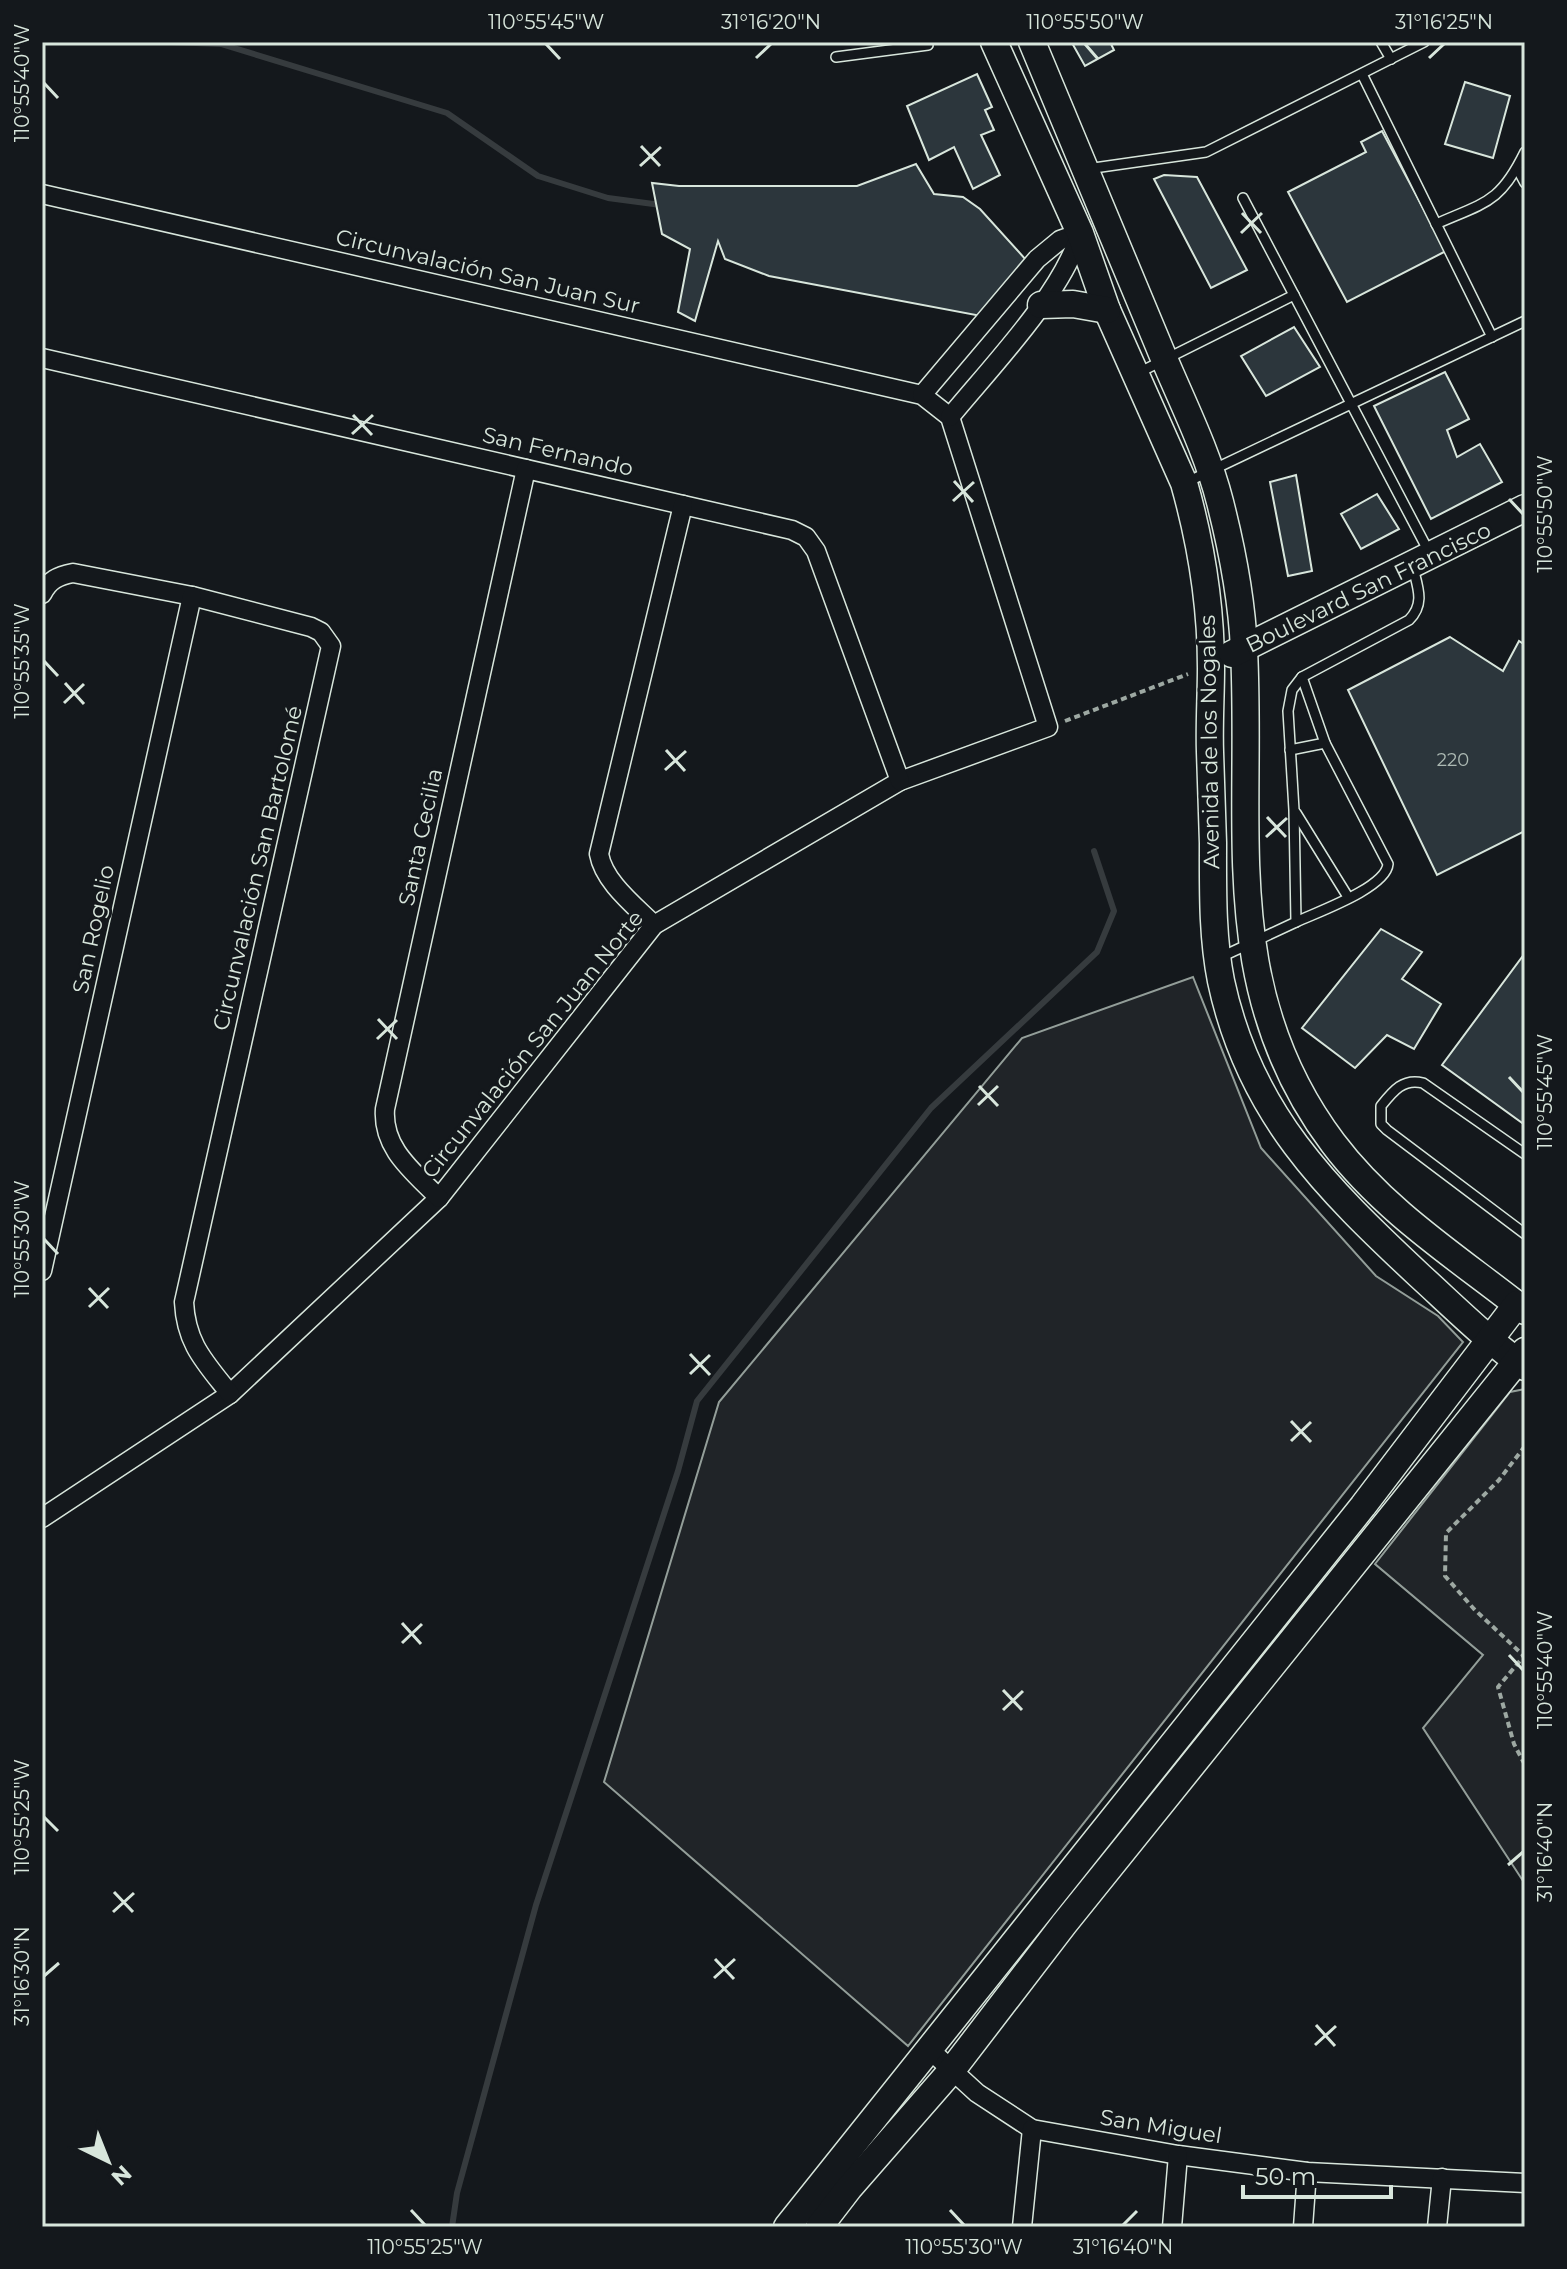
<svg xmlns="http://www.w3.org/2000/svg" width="1567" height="2269" viewBox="0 0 1567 2269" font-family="Montserrat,sans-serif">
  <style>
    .green { fill: #202428; stroke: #939e99; stroke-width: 2 }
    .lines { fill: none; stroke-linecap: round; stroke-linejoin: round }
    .stream { stroke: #363b3e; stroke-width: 6 }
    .building { fill: #2c363c; stroke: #d8e6dc; stroke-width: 2 }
    .lane-casing { stroke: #d8e6dc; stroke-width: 12 }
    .street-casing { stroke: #d8e6dc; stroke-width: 21 }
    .secondary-casing { stroke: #d8e6dc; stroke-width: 29 }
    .path { stroke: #9da8a2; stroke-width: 4; stroke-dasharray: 6 4; stroke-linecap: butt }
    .lane { stroke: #14181c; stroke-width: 9 }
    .street { stroke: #14181c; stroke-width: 18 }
    .secondary { stroke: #14181c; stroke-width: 26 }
    .ticks { fill: none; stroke: #d8e6dc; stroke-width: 3 }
    .labels { text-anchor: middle; stroke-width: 6; stroke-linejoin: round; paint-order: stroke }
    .number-label { font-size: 18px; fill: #adbab4 }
    .street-label { font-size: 22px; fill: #d8e6dc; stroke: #14181c }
    .neatline { fill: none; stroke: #d8e6dc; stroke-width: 3 }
    .ticks-label { font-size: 20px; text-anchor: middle; fill: #d8e6dc }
  </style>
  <rect width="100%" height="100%" fill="#14181c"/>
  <g class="green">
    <polygon points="1193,977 1261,1148 1376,1276 1438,1316 1463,1342 908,2046 604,1782 719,1402 1022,1038"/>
    <polygon points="1525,1389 1525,1884 1423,1728 1483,1655 1375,1564 1510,1392"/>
  </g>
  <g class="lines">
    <g class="stream">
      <polyline points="170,42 221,44 447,113 538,176 608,198 661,205"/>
      <polyline points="452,2227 457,2193 536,1905 678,1471 697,1401 931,1108 1097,952 1114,911 1094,851"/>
    </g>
  </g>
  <g class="building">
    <polygon points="1110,42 1114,50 1085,66 1072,43"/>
    <polygon points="977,74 992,107 985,110 994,130 981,135 1000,175 973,189 954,147 929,160 907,106"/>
    <polygon points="1465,82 1510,96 1493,158 1445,144"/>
    <polygon points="1382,131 1446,251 1347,302 1288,192 1366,152 1361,142"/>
    <polygon points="916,164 934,194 963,197 980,209 1027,261 981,316 769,276 725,259 718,241 695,321 678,312 690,249 662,234 652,183 679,186 857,186"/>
    <polygon points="1164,175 1197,177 1247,270 1211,288 1154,179"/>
    <polygon points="1294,327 1320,367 1266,396 1241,356"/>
    <polygon points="1445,372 1469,419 1447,430 1457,457 1480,444 1502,482 1431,519 1374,406"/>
    <polygon points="1296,475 1312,571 1288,576 1270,482"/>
    <polygon points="1377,494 1399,529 1361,549 1341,514"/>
    <polygon points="1450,637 1503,671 1519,641 1525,645 1525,831 1437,875 1348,690"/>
    <polygon points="1381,929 1422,952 1402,979 1441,1004 1414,1049 1387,1035 1355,1068 1302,1028"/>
    <polygon points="1525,953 1525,1125 1442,1065"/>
  </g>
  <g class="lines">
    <defs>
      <g id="lane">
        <polyline points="1381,42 1391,59"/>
        <polyline points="836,57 928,45"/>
        <polyline points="1362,74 1492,337"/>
        <polyline points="1517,168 1525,183"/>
        <polyline points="1087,169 1206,152 1424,42"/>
        <polyline points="1243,198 1429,552"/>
        <path d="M1436,224C1486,202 1500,203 1525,152"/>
        <polyline points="1136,374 1294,295"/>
        <polyline points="1185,483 1525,321"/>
        <polyline points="1302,677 1325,743"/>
        <path d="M1290,750L1325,743L1388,864C1386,888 1317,912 1296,922"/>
        <polyline points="1296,813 1348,897"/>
        <path d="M1221,957L1296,922L1294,810L1288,711L1292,690L1302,677L1409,620C1425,604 1418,588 1413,568"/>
        <path d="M1525,1154L1423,1083C1403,1078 1393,1091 1381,1106V1124L1387,1130L1525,1234"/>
      </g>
      <g id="street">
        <polyline points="42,194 922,395 950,417 1048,727 900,781 654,925 439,1198 230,1394 42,1518"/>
        <polyline points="42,358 792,530 806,537 816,551 900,781"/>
        <polyline points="922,395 1037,259 1060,240 1080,233"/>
        <path d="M950,417C990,368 1063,293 1080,233"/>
        <path d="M42,594C49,580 58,576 73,573L192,596L311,627L321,632L331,646L184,1302C186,1344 205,1362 230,1394"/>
        <path d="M654,925C634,905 604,882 599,854L683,505"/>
        <path d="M439,1198C414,1172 382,1149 385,1109L526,469"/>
        <polyline points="42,1271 192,596"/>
        <polyline points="930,2050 977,2093 1032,2129 1178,2155 1307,2172 1525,2183"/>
        <polyline points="1022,2227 1032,2129"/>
        <polyline points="1172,2227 1178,2155"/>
        <polyline points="1303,2227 1307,2172"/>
        <polyline points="1437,2227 1442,2178"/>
      </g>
      <g id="secondary">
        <path d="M994,42L1080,233L1107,310L1184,483C1201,543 1211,606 1211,668C1211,696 1209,724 1210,752C1211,783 1212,813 1213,843C1213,889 1212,936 1221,981C1249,1113 1326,1188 1420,1276C1454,1307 1487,1340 1525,1367"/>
        <path d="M1032,42C1074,143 1116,243 1158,344C1179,396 1206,447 1220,502C1232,549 1242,601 1244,650C1253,827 1217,989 1333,1143C1384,1211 1458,1258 1525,1311"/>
        <polyline points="1041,305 1073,304 1107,310"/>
        <polyline points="1232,654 1525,508"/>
        <polyline points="787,2227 1363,1506 1517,1304"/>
        <polyline points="819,2227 849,2188 952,2070 1064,1924 1525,1351"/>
      </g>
    </defs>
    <use href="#lane" class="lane-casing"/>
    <use href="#street" class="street-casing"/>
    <use href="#secondary" class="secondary-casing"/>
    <g class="path">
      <polyline points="1065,721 1188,674"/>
      <polyline points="1525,1446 1499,1480 1446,1533 1445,1576 1474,1609 1524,1656 1498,1687 1514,1744 1525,1765"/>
    </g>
    <use href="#lane" class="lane"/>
    <use href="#street" class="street"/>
    <use href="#secondary" class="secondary"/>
  </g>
  <path class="ticks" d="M546,44L560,59M1085,44L1098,59M756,58L771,44M1429,58L1444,44M44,83L58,98M641,146L660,166M640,166L661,147M1242,213L1261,233M1241,233L1262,213M353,415L372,435M352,434L373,415M954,481L973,502M1509,499L1523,514M953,501L974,482M44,661L58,676M65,683L84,704M64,703L84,684M666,750L685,771M665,770L686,751M1267,817L1286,837M1266,837L1287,818M378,1019L397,1039M377,1039L397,1020M1509,1077L1523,1092M979,1086L998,1106M978,1105L998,1086M44,1239L58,1254M89,1288L108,1308M89,1307L109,1288M690,1354L710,1375M690,1374L710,1355M1291,1421L1311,1442M1291,1441L1311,1422M402,1623L421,1644M402,1643L422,1624M1509,1655L1523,1670M1003,1690L1022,1710M1003,1710L1023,1691M44,1817L58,1831M1508,1865L1523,1852M114,1892L133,1912M113,1912L134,1893M715,1959L734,1979M44,1976L59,1963M714,1978L735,1959M1316,2025L1335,2046M1315,2045L1336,2026M411,2210L425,2225M950,2210L964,2225M1123,2225L1137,2211"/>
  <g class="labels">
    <g class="number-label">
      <text x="1453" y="766">220</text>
    </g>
    <g class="street-label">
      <text transform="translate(488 271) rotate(13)" y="8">Circunvalación San Juan Sur</text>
      <text transform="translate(558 451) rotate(13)" y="8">San Fernando</text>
      <text transform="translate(1368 587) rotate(-26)" y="8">Boulevard San Francisco</text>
      <text transform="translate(1209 742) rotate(-91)" y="8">Avenida de los Nogales</text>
      <text transform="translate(420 837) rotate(-78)" y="8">Santa Cecilia</text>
      <text transform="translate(257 868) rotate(-77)" y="8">Circunvalación San Bartolomé</text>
      <text transform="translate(93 929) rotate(-78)" y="8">San Rogelio</text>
      <text transform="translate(532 1044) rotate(-51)" y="8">Circunvalación San Juan Norte</text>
      <text transform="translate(1161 2126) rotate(9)" y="8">San Miguel</text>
    </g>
  </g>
  <rect width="1567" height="2269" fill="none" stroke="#14181c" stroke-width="88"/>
  <g transform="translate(108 2161) rotate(137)" stroke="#14181c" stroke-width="6" paint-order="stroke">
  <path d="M0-6L14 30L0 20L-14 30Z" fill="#d8e6dc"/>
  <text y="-12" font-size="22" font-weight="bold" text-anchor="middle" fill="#d8e6dc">N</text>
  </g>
  <path d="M1243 2185v12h148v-12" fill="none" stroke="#d8e6dc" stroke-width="4"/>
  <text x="1255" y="2185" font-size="24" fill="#d8e6dc" stroke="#14181c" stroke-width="6" paint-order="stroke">50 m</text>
  <rect x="44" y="44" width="1479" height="2181" class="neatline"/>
  <g class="ticks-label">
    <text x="546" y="29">110°55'45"W</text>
    <text x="771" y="29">31°16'20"N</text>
    <text x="1085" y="29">110°55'50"W</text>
    <text x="1444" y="29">31°16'25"N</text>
    <text transform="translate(22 83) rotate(-90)" y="7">110°55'40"W</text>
    <text transform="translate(1545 514) rotate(-90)" y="7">110°55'50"W</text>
    <text transform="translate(22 661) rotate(-90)" y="7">110°55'35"W</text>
    <text transform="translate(1545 1092) rotate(-90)" y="7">110°55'45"W</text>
    <text transform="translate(22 1239) rotate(-90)" y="7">110°55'30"W</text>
    <text transform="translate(1545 1670) rotate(-90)" y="7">110°55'40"W</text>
    <text transform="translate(22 1817) rotate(-90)" y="7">110°55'25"W</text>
    <text transform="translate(1545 1852) rotate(-90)" y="7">31°16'40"N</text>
    <text transform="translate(22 1976) rotate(-90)" y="7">31°16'30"N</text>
    <text x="425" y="2254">110°55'25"W</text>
    <text x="964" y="2254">110°55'30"W</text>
    <text x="1123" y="2254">31°16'40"N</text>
  </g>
</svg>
